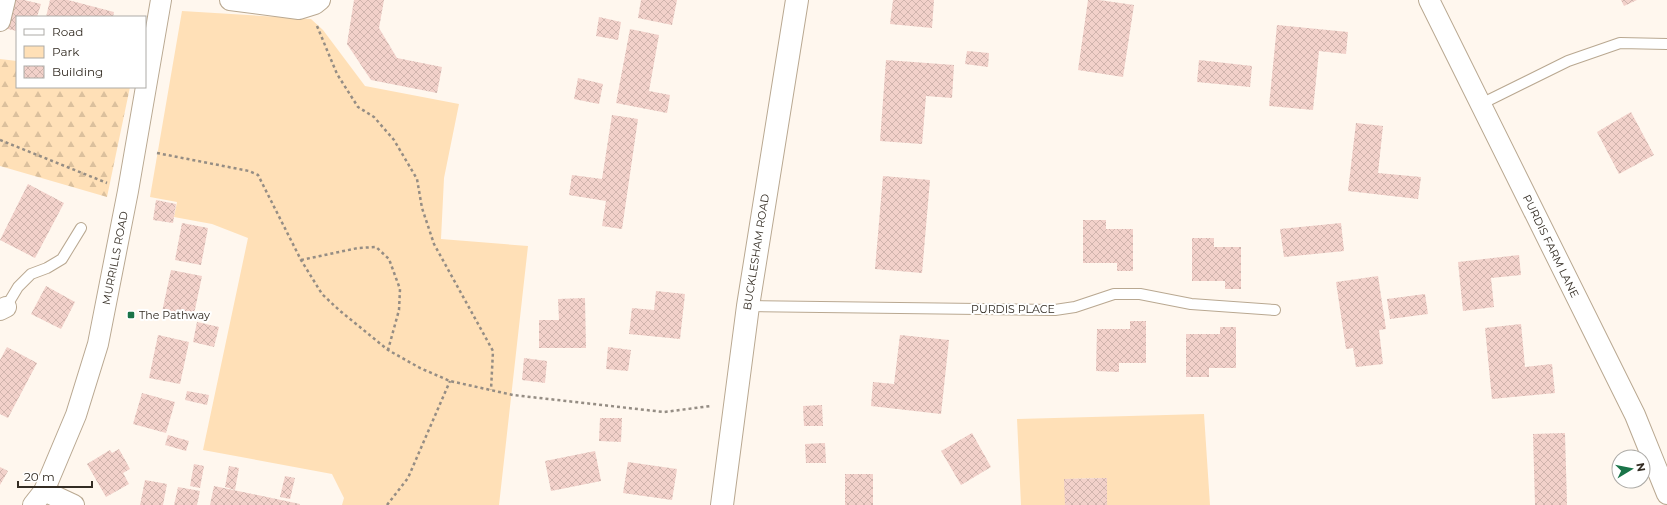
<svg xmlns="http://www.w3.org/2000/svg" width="1667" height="505" viewBox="0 0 1667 505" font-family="Montserrat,sans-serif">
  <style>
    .forest { fill: url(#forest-firs) }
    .green { fill: #ffe0b7 }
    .building { fill: url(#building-cross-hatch) }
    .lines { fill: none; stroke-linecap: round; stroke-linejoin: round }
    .lane-casing { stroke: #b9a891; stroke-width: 12 }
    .street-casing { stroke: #b9a891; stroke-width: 22 }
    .secondary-casing { stroke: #b9a891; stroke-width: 24 }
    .path { stroke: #958d84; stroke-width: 2.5; stroke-dasharray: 3 3; stroke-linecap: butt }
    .lane { stroke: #fff; stroke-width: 10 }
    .street { stroke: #fff; stroke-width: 20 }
    .secondary { stroke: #fff; stroke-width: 22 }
    .poi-dot { fill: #1a7449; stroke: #fff; stroke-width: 1.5 }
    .labels { text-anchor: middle; stroke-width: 4; stroke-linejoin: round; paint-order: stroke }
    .street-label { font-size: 11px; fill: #332c23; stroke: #fff }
    .poi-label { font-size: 11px; fill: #332c23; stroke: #fff; text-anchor: start }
  </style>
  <defs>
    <pattern id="forest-firs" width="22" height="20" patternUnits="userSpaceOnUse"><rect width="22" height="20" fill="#ffe0b7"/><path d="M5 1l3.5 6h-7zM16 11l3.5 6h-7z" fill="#dbc09d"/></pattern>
    <pattern id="building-cross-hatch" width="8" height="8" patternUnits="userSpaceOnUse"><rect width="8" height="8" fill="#f2d1ca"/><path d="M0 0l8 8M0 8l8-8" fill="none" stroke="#d0b4ad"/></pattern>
  </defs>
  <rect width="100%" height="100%" fill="#fff7ee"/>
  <polygon class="forest" points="0,59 17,61 17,87 130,87 107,197 0,166"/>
  <g class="green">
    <polygon points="182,11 311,19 323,30 365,86 459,104 444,178 441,239 528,246 499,505 342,505 344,498 332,474 203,450 248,238 212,224 174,217 177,202 150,197"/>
    <polygon points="1204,414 1210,505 1107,505 1106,478 1065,479 1065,505 1021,505 1017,419"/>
  </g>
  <g class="building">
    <polygon points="10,0 24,0 41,4 37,17 17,17 17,31 3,28"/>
    <polygon points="50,0 68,0 114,12 113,17 46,17"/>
    <polygon points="354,0 384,0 379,28 397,58 442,67 437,93 371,80 347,44"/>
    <polygon points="641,0 677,0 672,25 638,18"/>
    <polygon points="893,0 934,0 932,28 890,24"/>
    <polygon points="1088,0 1099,0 1134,5 1123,77 1078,70"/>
    <polygon points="1621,0 1637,0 1624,6"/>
    <polygon points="599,17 621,22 618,40 596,36"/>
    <polygon points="1277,25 1348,32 1346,54 1319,51 1313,110 1269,106"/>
    <polygon points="630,29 659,35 649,91 670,95 667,113 616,103"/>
    <polygon points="967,51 989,53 988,67 965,64"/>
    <polygon points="886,60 954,65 952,98 926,96 922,144 880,141"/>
    <polygon points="1199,60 1252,66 1250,87 1197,82"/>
    <polygon points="578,78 603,84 599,104 574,99"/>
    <polygon points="1631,112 1654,155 1619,174 1597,132"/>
    <polygon points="612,115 638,119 622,229 602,226 606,201 569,195 572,175 602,179"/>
    <polygon points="1356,123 1383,126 1378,173 1421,177 1418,199 1348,191"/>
    <polygon points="883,176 930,180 922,273 875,269"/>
    <polygon points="28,184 64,203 35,258 0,240"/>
    <polygon points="156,200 176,204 173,223 153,220"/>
    <polygon points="1083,220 1106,220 1106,229 1133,229 1133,271 1117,271 1117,263 1083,263"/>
    <polygon points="182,223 208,228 201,265 175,260"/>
    <polygon points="1341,223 1344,251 1284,257 1280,229"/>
    <polygon points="1192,238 1214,238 1214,247 1241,247 1241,289 1225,289 1225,281 1192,281"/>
    <polygon points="1519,255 1521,275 1491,278 1494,307 1463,311 1458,262"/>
    <polygon points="171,270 202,276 193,319 162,312"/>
    <polygon points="1378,276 1386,329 1379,330 1383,364 1356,367 1353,348 1346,349 1336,282"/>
    <polygon points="46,286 75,302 61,329 31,314"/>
    <polygon points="656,291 685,294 680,339 629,334 632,308 654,310"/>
    <polygon points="1425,294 1428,314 1390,319 1387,299"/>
    <polygon points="585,298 586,348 539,348 539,320 559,320 558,299"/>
    <polygon points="1130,321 1146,321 1146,363 1119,363 1119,372 1096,371 1097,329 1130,329"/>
    <polygon points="197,322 219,327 214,347 193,342"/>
    <polygon points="1521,324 1525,367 1552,364 1555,393 1492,399 1485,328"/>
    <polygon points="1220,327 1236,327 1236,368 1209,368 1209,377 1186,377 1186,334 1220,334"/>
    <polygon points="158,335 189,342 180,384 149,378"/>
    <polygon points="900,335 949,340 941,414 871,406 873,382 894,384"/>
    <polygon points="7,347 37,363 8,418 0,414 0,360"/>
    <polygon points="608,347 631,350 628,371 606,369"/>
    <polygon points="524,358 547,361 545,383 522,380"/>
    <polygon points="187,391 209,395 207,405 185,400"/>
    <polygon points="142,393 175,402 166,433 133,424"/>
    <polygon points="822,405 823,426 804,426 803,406"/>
    <polygon points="600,418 622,418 621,442 599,441"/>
    <polygon points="972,433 991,467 961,485 941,451"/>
    <polygon points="1565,433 1567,505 1535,505 1533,434"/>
    <polygon points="168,435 189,441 186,451 165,445"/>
    <polygon points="825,443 826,463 806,463 805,444"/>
    <polygon points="119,449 130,469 123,473 129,484 106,497 87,464 110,450 112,453"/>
    <polygon points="595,451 601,481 551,491 545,461"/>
    <polygon points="628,462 677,469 672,500 623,493"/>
    <polygon points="194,464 204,466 200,488 190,486"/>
    <polygon points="229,466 239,468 235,490 225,487"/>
    <polygon points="0,467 8,471 0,485"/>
    <rect x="845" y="474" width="28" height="31"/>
    <polygon points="285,476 295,478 290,499 280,497"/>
    <polygon points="1107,478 1107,505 1065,505 1064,479"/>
    <polygon points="145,480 167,484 163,505 140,505"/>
    <polygon points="214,486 300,504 300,505 210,505"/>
    <polygon points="178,487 200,491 197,505 174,505"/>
  </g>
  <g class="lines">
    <defs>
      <g id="lane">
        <polyline points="1481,104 1568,61 1620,43 1667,44"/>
        <polyline points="748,306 1055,310 1075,307 1114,294 1140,294 1191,304 1275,310"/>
        <polyline points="6,307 18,287 31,274 47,268 62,259 81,228"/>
      </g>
      <g id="street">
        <polyline points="230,0 299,9 315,4 320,0"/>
        <polyline points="1429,0 1635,415 1667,494"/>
        <polyline points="0,21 5,0"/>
        <polyline points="0,310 6,307"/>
        <polyline points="44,491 74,505"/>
        <polyline points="33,505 44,491 76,415 98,344 128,191 161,0"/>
      </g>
      <polyline id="secondary" points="722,505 748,306 797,0"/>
    </defs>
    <use href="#lane" class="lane-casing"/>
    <use href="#street" class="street-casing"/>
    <use href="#secondary" class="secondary-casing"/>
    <g class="path">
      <polyline points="317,26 337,74 358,107 374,117 394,140 417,179 422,208 434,244 493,351 491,390"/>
      <polyline points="0,140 107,183"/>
      <polyline points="157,153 249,171 258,175 301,260 322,294 339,310 388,350 420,368 450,381 513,395 664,412 711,406"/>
      <polyline points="301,260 358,248 376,247 389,259 400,289 399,310 388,350"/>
      <polyline points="387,505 408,478 450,381"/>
    </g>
    <use href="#lane" class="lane"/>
    <use href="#street" class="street"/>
    <use href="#secondary" class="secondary"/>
  </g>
  <rect class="poi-dot" x="127" y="311" width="8" height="8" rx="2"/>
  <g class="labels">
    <g class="street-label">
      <text transform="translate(1551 246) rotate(64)" y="4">PURDIS FARM LANE</text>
      <text transform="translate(756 252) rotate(-81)" y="4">BUCKLESHAM ROAD</text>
      <text transform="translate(115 258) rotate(-79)" y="4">MURRILLS ROAD</text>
      <text x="1013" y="313">PURDIS PLACE</text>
    </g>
    <g class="poi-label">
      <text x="139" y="319">The Pathway</text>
    </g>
  </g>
  <rect x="16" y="16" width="130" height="72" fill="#ffffff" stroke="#adaba7"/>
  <rect x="24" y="29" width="20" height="6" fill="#ffffff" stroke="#adaba7"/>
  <text x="52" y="36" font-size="12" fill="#332c23">Road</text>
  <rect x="24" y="46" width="20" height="12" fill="#ffe0b7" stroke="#adaba7"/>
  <text x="52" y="56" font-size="12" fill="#332c23">Park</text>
  <rect x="24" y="66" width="20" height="12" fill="url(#building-cross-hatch)" stroke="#adaba7"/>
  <text x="52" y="76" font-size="12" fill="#332c23">Building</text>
  <g transform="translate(1631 469) rotate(80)"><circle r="19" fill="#ffffff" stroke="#adaba7"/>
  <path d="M0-3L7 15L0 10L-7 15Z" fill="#1a7449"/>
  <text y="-6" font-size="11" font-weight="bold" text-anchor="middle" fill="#332c23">N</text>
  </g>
  <path d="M18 481v6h74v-6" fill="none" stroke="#332c23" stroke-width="2"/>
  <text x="24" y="481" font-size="12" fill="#332c23" stroke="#ffffff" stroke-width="3" paint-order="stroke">20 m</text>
</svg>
